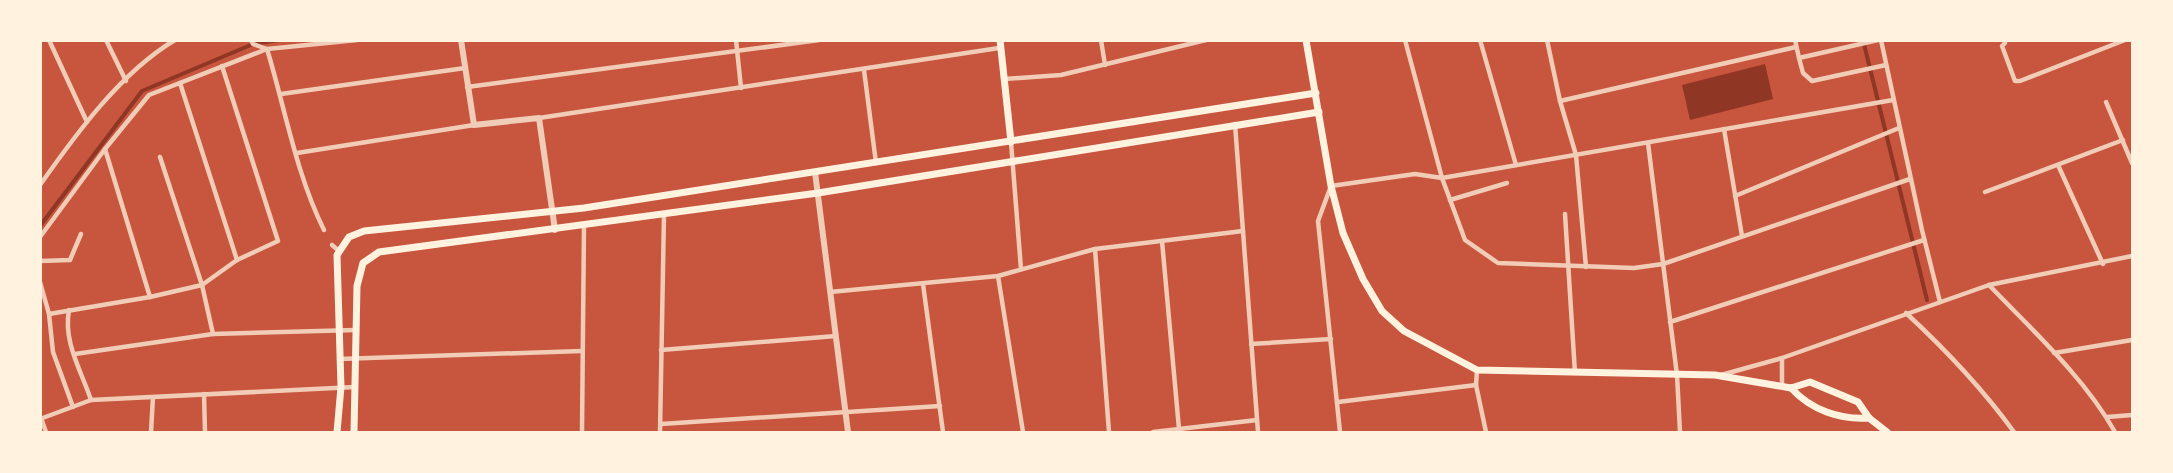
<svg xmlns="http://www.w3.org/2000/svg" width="2173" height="473" viewBox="0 0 2173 473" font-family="Signika,sans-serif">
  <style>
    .water { fill: #8f3625 }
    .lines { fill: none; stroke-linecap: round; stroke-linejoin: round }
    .stream { stroke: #8f3625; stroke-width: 4 }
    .minor { stroke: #f1ccb7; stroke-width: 4.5 }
    .tertiary { stroke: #f1ccb7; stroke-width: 6 }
    .secondary { stroke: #fff3e0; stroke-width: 7 }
  </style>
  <rect width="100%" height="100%" fill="#c8553d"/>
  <polygon class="water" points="1765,64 1773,99 1690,120 1682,85"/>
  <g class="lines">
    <g class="stream">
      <polyline points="1863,40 1927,300"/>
      <polyline points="40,226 142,91 253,44 279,40"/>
    </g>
    <g class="minor">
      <polyline points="49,40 87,122"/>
      <polyline points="106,40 126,81"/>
      <path d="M251,40L253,44L267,49C285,108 296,174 324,230"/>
      <polyline points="736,40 741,88"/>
      <polyline points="1101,40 1105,65"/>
      <polyline points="1405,40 1442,178 1465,240 1498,263 1634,268 1663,264 1910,179"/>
      <polyline points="1480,40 1516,165"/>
      <polyline points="1547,40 1560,101 1576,155 1586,267"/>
      <polyline points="1795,40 1799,58 1878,40"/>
      <polyline points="1881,40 1922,230 1940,302"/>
      <polyline points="2005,43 2002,46 2015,81 2020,81 2125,40"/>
      <polyline points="1799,58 1803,73 1812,81 1886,65"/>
      <polyline points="864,70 876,163"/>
      <polyline points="1004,79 1061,75 1206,40"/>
      <polyline points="180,83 237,260"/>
      <polyline points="467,87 819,40"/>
      <polyline points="281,94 465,68"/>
      <polyline points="1560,101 1796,47"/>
      <polyline points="2106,102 2132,163"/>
      <polyline points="539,118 999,48"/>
      <polyline points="1235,124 1258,432"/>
      <polyline points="1724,129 1742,236"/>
      <polyline points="1011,142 1021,269"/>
      <polyline points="1648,143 1677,375 1680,432"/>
      <polyline points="105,149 150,297"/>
      <polyline points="297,153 474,125"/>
      <polyline points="160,157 202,285 213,334"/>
      <polyline points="2058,165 2103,264"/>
      <path d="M40,185C76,134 121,72 175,40"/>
      <polyline points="1985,192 2123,140"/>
      <polyline points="1735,196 1899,128"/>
      <polyline points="1450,200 1507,183"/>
      <polyline points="1565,214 1575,373"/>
      <polyline points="40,237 105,149 149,95 267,49 357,40"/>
      <polyline points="1162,241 1179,429"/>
      <polyline points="332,245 339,251"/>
      <polyline points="1095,249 1109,432"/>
      <polyline points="40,261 70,260 81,234"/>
      <polyline points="998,276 1023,432"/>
      <polyline points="40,282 49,314 53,352 73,407"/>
      <polyline points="923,284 943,432"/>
      <path d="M1989,285C2033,331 2084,377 2115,432"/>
      <polyline points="830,292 998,276 1095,249 1243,231"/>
      <path d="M69,310C63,342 81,370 91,400"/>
      <path d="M1906,313C1946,350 1982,388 2014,432"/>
      <polyline points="49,314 150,297 202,285 237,260 278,241 222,66"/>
      <polyline points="1670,322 1924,240"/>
      <polyline points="1251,344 1331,339"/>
      <polyline points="661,350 836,336"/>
      <polyline points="2054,353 2132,340"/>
      <polyline points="75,354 213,334 356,330"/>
      <polyline points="1782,358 1782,386"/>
      <polyline points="339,359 582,351"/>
      <polyline points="1477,370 1476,385 1486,432"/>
      <polyline points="1721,375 1782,358 1989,285 2132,256"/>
      <polyline points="204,394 205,432"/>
      <polyline points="1338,402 1476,385"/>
      <polyline points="2107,417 2132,415"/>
      <polyline points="41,418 46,432"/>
      <polyline points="40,419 91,400 355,387"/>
      <polyline points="661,424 940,406"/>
      <polyline points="151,432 153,397"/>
      <polyline points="582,432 584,226"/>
      <polyline points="660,432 664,215"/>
      <polyline points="1153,432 1257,420"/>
      <polyline points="1340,432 1318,221 1331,186 1415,174 1442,178 1893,100"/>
    </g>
    <g class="tertiary">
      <polyline points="461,40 474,125 539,118 555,230"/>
      <polyline points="815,172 848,432"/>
    </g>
    <g class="secondary">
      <polyline points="1000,40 1011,142"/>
      <polyline points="1306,40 1331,186 1343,233 1363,279 1382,311 1404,331 1477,370 1715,375 1791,388 1810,382 1858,402 1869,418 1887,432"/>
      <path d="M1791,388C1811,410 1840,420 1869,418"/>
      <polyline points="337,432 341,387 337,255 349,237 364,231 584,208 1316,93"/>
      <polyline points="354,432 357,286 363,263 379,252 818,193 1319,112"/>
    </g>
  </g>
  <rect width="2173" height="473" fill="none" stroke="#fff3e0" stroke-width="84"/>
</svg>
